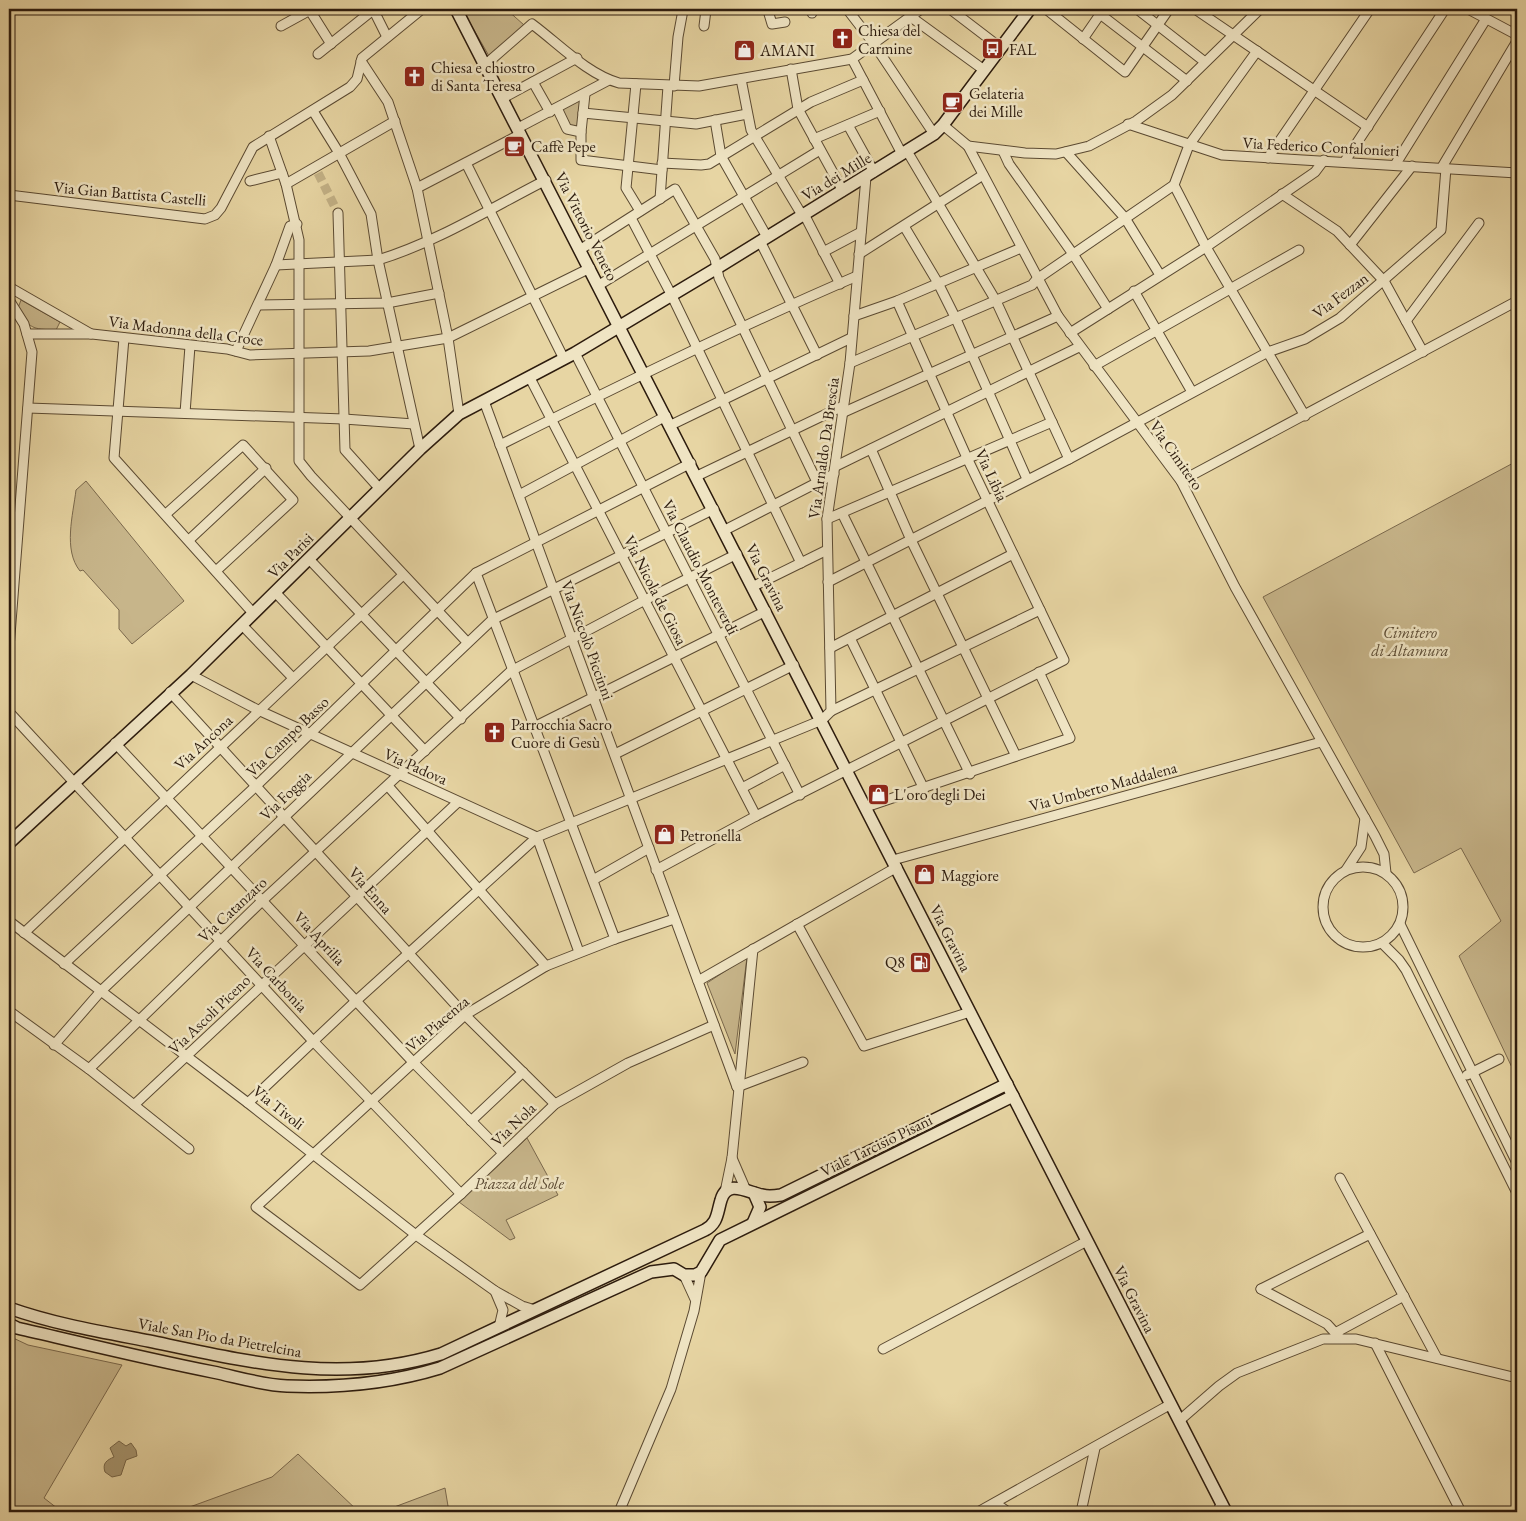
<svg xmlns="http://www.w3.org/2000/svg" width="1526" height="1521" viewBox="0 0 1526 1521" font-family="'EB Garamond',serif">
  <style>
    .green { fill: #c7b58a; stroke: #7a684c }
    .water { fill: #a79670; stroke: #766548 }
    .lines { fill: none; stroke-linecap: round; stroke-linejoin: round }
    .street-tunnel { stroke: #c2b085; stroke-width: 9; stroke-dasharray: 9 4.5; stroke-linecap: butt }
    .street-casing { stroke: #5b4a32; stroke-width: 11 }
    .secondary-casing { stroke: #2c1b0d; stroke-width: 14 }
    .street { stroke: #efe4c3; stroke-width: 9 }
    .secondary { stroke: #efe4c3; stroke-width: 11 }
    .labels { text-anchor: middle; stroke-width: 5; stroke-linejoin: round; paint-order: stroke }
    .poi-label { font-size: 16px; fill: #2c1b0d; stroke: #efe4c3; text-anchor: start }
    .street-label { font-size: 16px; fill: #2c1b0d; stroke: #efe4c3 }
    .park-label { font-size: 16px; font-style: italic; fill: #5a4932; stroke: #efe4c3 }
  </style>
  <rect width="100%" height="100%" fill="#e7d5a3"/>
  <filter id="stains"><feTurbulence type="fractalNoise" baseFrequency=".004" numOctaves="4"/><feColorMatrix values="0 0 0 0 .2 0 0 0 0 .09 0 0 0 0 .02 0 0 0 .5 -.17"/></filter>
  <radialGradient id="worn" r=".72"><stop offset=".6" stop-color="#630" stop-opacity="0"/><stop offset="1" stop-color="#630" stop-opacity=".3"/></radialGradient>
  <g class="green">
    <polygon points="462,9 506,9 524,25 489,56"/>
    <polygon points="583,97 580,129 569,127 560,109"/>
    <path d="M21,300L60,322L56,330C31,329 30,329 18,308Z"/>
    <polygon points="1517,461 1517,1078 1459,956 1501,921 1461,848 1414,873 1263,597"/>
    <path d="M86,481L184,601L132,644L119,629V610L83,570L80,571C63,550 73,515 76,490Z"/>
    <polygon points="747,957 735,1054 707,983"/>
    <polygon points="527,1138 558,1195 506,1220 515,1238 510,1240 459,1202"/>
    <polygon points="9,1336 28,1345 122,1365 44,1498 62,1512 9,1512"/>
    <polygon points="298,1454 359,1512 176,1512 272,1477"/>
    <polygon points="445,1488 449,1512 381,1512"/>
  </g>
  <path class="water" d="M119,1441L126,1446L131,1443L136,1450L137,1456L126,1460L121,1475L112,1477L105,1472C102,1463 107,1460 114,1457L110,1448Z"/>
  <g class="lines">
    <polyline class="street-tunnel" points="318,173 338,213"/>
    <defs>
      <g id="street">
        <polyline points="250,9 252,9"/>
        <polyline points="309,9 331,44"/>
        <polyline points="373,9 387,37"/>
        <polyline points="644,9 714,9"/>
        <polyline points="772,9 769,14 772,24 785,22"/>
        <polyline points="847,9 874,44 934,134"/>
        <polyline points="950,9 1001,48"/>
        <polyline points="1046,9 1125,72 1169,9"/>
        <polyline points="1137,9 1205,62"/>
        <polyline points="1195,9 1368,127"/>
        <polyline points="1468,9 1517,35"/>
        <polyline points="812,13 812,9"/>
        <polyline points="1100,14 1187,81"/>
        <polyline points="911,17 984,70"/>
        <polyline points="281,26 312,9"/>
        <polyline points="704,26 706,10"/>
        <polyline points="1083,39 1103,10"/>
        <polyline points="318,54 373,10"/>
        <polyline points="852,59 902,154"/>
        <polyline points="361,61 388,102 417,188 448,338 459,414"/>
        <path d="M485,65L532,24C559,44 587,74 619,83L699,86L852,59L921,9"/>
        <polyline points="791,69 798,109 843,191"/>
        <polyline points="741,79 751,130 802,215"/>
        <polyline points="533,82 550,112"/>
        <polyline points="636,84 626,188 640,211"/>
        <polyline points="674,86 678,37 683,10"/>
        <polyline points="503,98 577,58"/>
        <polyline points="557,108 567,129 581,132 585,94"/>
        <polyline points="313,111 339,153 371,214 378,260 420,449"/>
        <polyline points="583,113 696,124 747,114"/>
        <polyline points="715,120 721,156 767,237"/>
        <polyline points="1128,124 1222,155 1517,173"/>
        <polyline points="848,125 874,172"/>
        <polyline points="943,125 968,146 1058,316 1181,481 1235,587 1375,836 1384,854 1386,873"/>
        <polyline points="518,128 609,80"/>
        <polyline points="581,132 581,160 662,170"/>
        <polyline points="269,136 286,184 299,240 299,461 311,476 467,642"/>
        <polyline points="814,139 880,111"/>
        <polyline points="968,146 1025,153 1056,154 1089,146 1136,121 1172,95 1260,9"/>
        <polyline points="907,151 996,301 1069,459"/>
        <polyline points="1003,151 1009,164 1073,254 1108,309"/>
        <polyline points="1066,152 1125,218 1160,275"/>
        <polyline points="1268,158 1370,9"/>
        <polyline points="1345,161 1445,9"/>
        <polyline points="466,163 564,359"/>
        <polyline points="662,163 701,165 709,164 811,102 863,80"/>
        <polyline points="1395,165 1486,19"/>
        <polyline points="1442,167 1517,41"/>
        <polyline points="250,181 282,173"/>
        <polyline points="286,184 395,121"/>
        <polyline points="1174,185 1206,247 1305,416"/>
        <polyline points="417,188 521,134"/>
        <polyline points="1282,194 1337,231 1384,281 1423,352"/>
        <polyline points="9,195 205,219 215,215 221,208 253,147 350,87 357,79 362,58 422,9"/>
        <polyline points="660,199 668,86"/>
        <polyline points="338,213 345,450 380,489"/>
        <polyline points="804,214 840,284"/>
        <polyline points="631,218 671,294 801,563"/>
        <polyline points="904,226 938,283 956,319 1027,479"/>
        <polyline points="760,241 817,355"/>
        <polyline points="1350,245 1412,166"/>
        <polyline points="581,249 675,189 715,259 719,278 817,482"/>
        <polyline points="823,252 861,232"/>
        <polyline points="859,254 983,175"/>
        <path d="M276,265L378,260C437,242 491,208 546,180"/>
        <polyline points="599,285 820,150"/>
        <polyline points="9,287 91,334"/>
        <polyline points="1134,291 1192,392"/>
        <polyline points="9,300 24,324 32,352 9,648"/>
        <polyline points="258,305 387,303 439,293"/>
        <polyline points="854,316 897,301 1021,248"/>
        <polyline points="1406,321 1479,223"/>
        <polyline points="1070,333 1206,247 1315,172 1324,160"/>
        <polyline points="27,334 92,334 227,349 250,355 369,351 448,338 590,268"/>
        <polyline points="124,338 114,458 253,613"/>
        <polyline points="236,351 276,265 290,226 297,224"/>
        <polyline points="575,353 800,795"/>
        <polyline points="850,363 1032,285 1037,279 1174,185 1189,145 1257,51"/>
        <polyline points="1094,366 1299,250"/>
        <polyline points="530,378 756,816"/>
        <polyline points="484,401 737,1087"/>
        <polyline points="28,408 344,419 414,424"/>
        <polyline points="185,413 190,346"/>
        <polyline points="842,413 1058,316"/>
        <polyline points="671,425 851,338"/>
        <path d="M500,445C618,386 736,328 857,276"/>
        <polyline points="871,449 911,540 1016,756"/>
        <polyline points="836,466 1079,347"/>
        <polyline points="697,476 843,406"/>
        <polyline points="1181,481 1517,301"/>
        <polyline points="519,495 666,416"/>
        <polyline points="842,513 970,774"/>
        <polyline points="166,514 243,445 293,500 216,571"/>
        <polyline points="827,519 1052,422"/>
        <polyline points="725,530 834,474"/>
        <polyline points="189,540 266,468"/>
        <polyline points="309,559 461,719"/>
        <polyline points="476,573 615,939"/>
        <polyline points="828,582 1069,459 1268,352 1305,339 1340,318 1441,230 1446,168"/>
        <polyline points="754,586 827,550"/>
        <polyline points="275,592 425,751"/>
        <polyline points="242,625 293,678"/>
        <polyline points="850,638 924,789"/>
        <polyline points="830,648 1013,554"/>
        <polyline points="191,675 258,710 537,837"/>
        <polyline points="170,692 465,1015 555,1104"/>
        <polyline points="831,711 1040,610"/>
        <polyline points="9,712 313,1041 461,1194"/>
        <polyline points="534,727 766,611"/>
        <polyline points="115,743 413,1062 503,1153"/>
        <polyline points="615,754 794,665"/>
        <polyline points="388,786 546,966"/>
        <polyline points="742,788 785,765"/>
        <polyline points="866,807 1070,738 1039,672"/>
        <polyline points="537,837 579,952"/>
        <polyline points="893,860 1321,742"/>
        <circle cx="1363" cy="907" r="40"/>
        <polyline points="656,870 756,816 1064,660 968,460 897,301"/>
        <polyline points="1346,870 1361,847 1365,818"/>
        <polyline points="593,880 649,848"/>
        <polyline points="674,919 615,939 546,966 465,1015 256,1207 360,1285 461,1194 555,1104 628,1063 714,1025"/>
        <polyline points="9,921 248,1103 416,1235 495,1291 522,1306 535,1310"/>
        <polyline points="797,924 864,1046 970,1012"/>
        <polyline points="1400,924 1517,1163"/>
        <polyline points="24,933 403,575"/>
        <polyline points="1382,943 1399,960 1406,970 1517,1193"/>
        <polyline points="64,964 256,786 476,573 691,463"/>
        <polyline points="698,981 897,867"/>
        <polyline points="9,1011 89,1069 189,1149"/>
        <polyline points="54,1045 101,991 492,620 714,509"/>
        <polyline points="89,1069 263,900 511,671 645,600 737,554"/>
        <polyline points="1467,1075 1499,1059"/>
        <polyline points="737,1087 803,1062"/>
        <polyline points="248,1103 357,1000 537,837 822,720 831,711 827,519 850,363 866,177"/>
        <polyline points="134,1105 458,802"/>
        <polyline points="471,1121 523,1072"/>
        <polyline points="732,1158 745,1188"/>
        <polyline points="1340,1178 1437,1358"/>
        <polyline points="725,1192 732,1158 753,949"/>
        <polyline points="684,1275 695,1299"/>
        <polyline points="1261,1289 1370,1234"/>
        <polyline points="1261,1289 1327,1324 1339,1337"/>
        <polyline points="495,1291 503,1310 499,1327"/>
        <polyline points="1335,1333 1404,1296"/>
        <polyline points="1375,1343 1461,1512"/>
        <polyline points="883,1349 1087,1241"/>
        <polyline points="1180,1420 1219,1386 1237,1373 1323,1339 1356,1339 1517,1378"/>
        <polyline points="995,1503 1008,1512"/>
        <polyline points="619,1512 671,1389 694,1311 701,1272"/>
        <polyline points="978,1512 1171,1404"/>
        <polyline points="1081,1512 1095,1448"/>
        <polyline points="1217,1512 1222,1503"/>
      </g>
      <g id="secondary">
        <polyline points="456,9 1226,1512"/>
        <polyline points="9,843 191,675 420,449 459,414 575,353 717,268 934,134 943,125 1030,9"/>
        <polyline points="753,1223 760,1207 754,1193"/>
        <path d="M9,1308C54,1324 102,1332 149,1341C249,1362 340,1385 441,1354L705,1230C718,1223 717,1213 721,1200C727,1178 749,1193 762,1195C768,1197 775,1196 781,1195L1007,1084"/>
        <path d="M9,1324L17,1328C82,1343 147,1359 213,1372C237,1377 262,1385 287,1386C338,1388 391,1383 440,1368L651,1272L674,1269L684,1275H695L701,1272L720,1240L1013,1096"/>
      </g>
    </defs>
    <use href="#street" class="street-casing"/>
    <use href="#secondary" class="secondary-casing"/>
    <use href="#street" class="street"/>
    <use href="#secondary" class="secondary"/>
  </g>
  <defs>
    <symbol id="church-square" viewBox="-11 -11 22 22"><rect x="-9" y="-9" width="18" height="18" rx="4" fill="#8f2418" stroke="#efe4c3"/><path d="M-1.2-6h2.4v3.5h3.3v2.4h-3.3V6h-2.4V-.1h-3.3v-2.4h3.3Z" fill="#fff"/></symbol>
    <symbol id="bus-square" viewBox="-11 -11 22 22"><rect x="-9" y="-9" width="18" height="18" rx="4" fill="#8f2418" stroke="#efe4c3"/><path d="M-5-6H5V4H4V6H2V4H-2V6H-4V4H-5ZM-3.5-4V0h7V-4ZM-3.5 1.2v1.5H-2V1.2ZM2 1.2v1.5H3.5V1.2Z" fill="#fff"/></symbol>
    <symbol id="shop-square" viewBox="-11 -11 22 22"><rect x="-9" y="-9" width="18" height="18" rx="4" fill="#8f2418" stroke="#efe4c3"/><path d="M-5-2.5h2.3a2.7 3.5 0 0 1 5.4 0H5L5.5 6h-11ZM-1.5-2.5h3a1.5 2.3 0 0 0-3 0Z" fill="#fff"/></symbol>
    <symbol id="cafe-square" viewBox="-11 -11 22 22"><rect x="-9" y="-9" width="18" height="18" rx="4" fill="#8f2418" stroke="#efe4c3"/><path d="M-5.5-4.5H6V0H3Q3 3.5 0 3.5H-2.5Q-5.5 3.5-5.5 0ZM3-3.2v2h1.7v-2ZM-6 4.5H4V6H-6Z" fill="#fff"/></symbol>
    <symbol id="fuel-square" viewBox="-11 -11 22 22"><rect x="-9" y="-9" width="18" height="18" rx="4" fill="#8f2418" stroke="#efe4c3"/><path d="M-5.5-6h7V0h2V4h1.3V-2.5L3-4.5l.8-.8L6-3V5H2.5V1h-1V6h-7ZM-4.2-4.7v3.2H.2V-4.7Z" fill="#fff"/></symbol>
  </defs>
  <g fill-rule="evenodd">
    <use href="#church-square" x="830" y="26" width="25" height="25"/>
    <use href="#bus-square" x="980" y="36" width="25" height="25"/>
    <use href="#shop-square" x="732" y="38" width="25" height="25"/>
    <use href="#church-square" x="402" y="64" width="25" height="25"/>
    <use href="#cafe-square" x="940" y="90" width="25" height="25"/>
    <use href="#cafe-square" x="502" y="134" width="25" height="25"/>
    <use href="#church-square" x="482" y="720" width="25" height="25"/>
    <use href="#shop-square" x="866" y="782" width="25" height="25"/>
    <use href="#shop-square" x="652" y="822" width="25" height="25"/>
    <use href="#shop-square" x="912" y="862" width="25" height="25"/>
    <use href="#fuel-square" x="908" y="950" width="25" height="25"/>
  </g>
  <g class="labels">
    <g class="poi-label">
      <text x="858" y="36">Chiesa del<tspan x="858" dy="18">Carmine</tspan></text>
      <text x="1009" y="55">FAL</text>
      <text x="760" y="56">AMANI</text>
      <text x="431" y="73">Chiesa e chiostro<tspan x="431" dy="18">di Santa Teresa</tspan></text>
      <text x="969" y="99">Gelateria<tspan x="969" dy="18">dei Mille</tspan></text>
      <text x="531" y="152">Caffè Pepe</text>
      <text x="511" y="730">Parrocchia Sacro<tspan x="511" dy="18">Cuore di Gesù</tspan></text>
      <text x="894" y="800">L'oro degli Dei</text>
      <text x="680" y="841">Petronella</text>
      <text x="941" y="881">Maggiore</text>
      <text x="905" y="968" text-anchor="end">Q8</text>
    </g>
    <g class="street-label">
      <text transform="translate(1321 146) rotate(3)" y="6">Via Federico Confalonieri</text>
      <text transform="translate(836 176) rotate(-31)" y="6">Via dei Mille</text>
      <text transform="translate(130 193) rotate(5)" y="6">Via Gian Battista Castelli</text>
      <text transform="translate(587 226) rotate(63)" y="6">Via Vittorio Veneto</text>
      <text transform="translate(1340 295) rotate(-37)" y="6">Via Fezzan</text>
      <text transform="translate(186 330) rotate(7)" y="6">Via Madonna della Croce</text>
      <text transform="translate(823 448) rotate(-82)" y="6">Via Arnaldo Da Brescia</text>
      <text transform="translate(1177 455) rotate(55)" y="6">Via Cimitero</text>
      <text transform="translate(992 475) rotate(65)" y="6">Via Libia</text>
      <text transform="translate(290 555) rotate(-45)" y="6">Via Parisi</text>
      <text transform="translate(701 567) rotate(63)" y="6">Via Claudio Monteverdi</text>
      <text transform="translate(767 577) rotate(63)" y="6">Via Gravina</text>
      <text transform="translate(656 590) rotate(63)" y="6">Via Nicola de Giosa</text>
      <text transform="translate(588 640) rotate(70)" y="6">Via Niccolò Piccinni</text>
      <text transform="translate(287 736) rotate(-44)" y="6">Via Campo Basso</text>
      <text transform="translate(203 742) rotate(-43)" y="6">Via Ancona</text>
      <text transform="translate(416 766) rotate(24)" y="6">Via Padova</text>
      <text transform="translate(1103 786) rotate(-15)" y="6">Via Umberto Maddalena</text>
      <text transform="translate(285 795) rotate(-44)" y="6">Via Foggia</text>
      <text transform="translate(371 890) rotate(48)" y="6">Via Enna</text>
      <text transform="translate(232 909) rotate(-43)" y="6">Via Catanzaro</text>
      <text transform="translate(320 938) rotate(47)" y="6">Via Aprilia</text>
      <text transform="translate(951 938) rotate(63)" y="6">Via Gravina</text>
      <text transform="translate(277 979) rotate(47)" y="6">Via Carbonia</text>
      <text transform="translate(209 1014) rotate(-44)" y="6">Via Ascoli Piceno</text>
      <text transform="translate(437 1023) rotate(-40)" y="6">Via Piacenza</text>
      <text transform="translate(279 1107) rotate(38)" y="6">Via Tivoli</text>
      <text transform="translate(513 1124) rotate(-44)" y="6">Via Nola</text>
      <text transform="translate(876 1145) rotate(-26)" y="6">Viale Tarcisio Pisani</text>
      <text transform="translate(1135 1299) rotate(63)" y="6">Via Gravina</text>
      <text transform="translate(220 1337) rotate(10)" y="6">Viale San Pio da Pietrelcina</text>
    </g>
    <g class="park-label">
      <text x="1410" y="638">Cimitero<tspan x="1410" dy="18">di Altamura</tspan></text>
      <text x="519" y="1189">Piazza del Sole</text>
    </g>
  </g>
  <rect width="1526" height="1521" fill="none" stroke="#e7d5a3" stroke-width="30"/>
  <rect x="10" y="10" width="1506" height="1501" fill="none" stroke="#2c1b0d" stroke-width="2.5"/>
  <rect x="15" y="15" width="1496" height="1491" fill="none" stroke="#2c1b0d"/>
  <rect width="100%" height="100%" filter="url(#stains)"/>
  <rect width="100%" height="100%" fill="url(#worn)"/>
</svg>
